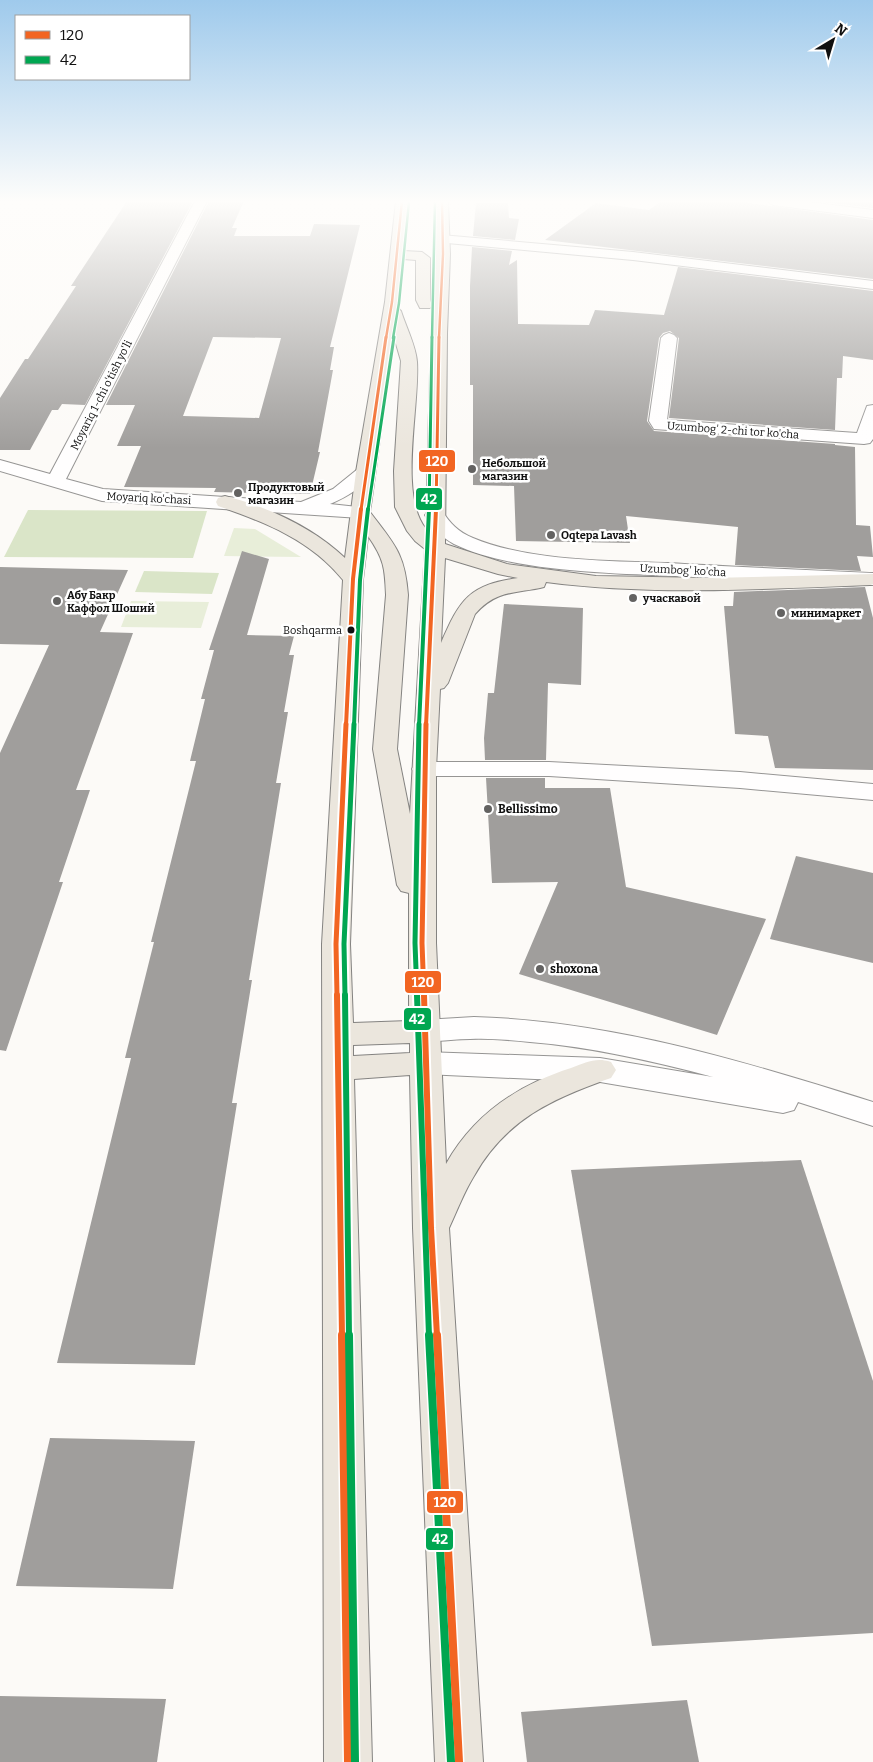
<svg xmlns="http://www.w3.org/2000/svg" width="873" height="1762" viewBox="0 0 873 1762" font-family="Bitter,serif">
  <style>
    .green { fill: #e8eed9 }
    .forest { fill: #dae5c8 }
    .building { fill: #a09e9c; fill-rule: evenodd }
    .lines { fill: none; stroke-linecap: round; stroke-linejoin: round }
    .minor-casing { stroke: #969594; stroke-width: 2 }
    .tertiary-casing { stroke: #969594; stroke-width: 2 }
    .primary-casing { stroke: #848381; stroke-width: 2 }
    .minor { fill: #fffefe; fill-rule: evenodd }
    .tertiary { fill: #fffefe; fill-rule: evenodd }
    .primary { fill: #ebe6dd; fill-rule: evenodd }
    .bus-1-far5-casing { stroke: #fff; stroke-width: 4.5 }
    .bus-1-far4-casing { stroke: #fff; stroke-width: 5.5 }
    .bus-1-far3-casing { stroke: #fff; stroke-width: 7 }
    .bus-1-far2-casing { stroke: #fff; stroke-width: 9 }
    .bus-1-far1-casing { stroke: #fff; stroke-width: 10 }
    .bus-1-casing { stroke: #fff; stroke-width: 11 }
    .bus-2-far5-casing { stroke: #fff; stroke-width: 4.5 }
    .bus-2-far4-casing { stroke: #fff; stroke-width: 5.5 }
    .bus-2-far3-casing { stroke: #fff; stroke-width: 7 }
    .bus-2-far2-casing { stroke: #fff; stroke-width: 9 }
    .bus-2-far1-casing { stroke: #fff; stroke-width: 10 }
    .bus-2-casing { stroke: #fff; stroke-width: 11 }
    .bus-1-far5 { stroke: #f26522; stroke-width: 2.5 }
    .bus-1-far4 { stroke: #f26522; stroke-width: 3 }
    .bus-1-far3 { stroke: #f26522; stroke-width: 4 }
    .bus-1-far2 { stroke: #f26522; stroke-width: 5 }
    .bus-1-far1 { stroke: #f26522; stroke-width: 6 }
    .bus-1 { stroke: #f26522; stroke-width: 8 }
    .bus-2-far5 { stroke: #00a651; stroke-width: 2.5 }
    .bus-2-far4 { stroke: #00a651; stroke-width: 3 }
    .bus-2-far3 { stroke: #00a651; stroke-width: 4 }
    .bus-2-far2 { stroke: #00a651; stroke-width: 5 }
    .bus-2-far1 { stroke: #00a651; stroke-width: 6 }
    .bus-2 { stroke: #00a651; stroke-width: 8 }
    .poi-dot { fill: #636261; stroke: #fff; stroke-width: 2 }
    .bus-dot { fill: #101010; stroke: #fff; stroke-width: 2 }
    .labels { text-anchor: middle; stroke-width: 5; stroke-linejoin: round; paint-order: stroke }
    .far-street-label { font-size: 11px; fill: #101010; stroke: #fff }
    .far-poi-label { font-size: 11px; font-weight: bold; fill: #101010; stroke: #fff; text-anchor: start }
    .bus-label { font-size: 11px; fill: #101010; stroke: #fff; text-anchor: end }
    .poi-label { font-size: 12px; font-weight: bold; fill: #101010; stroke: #fff; text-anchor: start }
    .line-badge { stroke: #fff; stroke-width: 2 }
    .badge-label { font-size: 14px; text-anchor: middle; font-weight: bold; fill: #fff }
  </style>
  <rect width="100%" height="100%" fill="#fcfaf7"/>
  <g class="green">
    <polygon points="234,528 255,529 301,557 224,556"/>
    <polygon points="131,601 209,602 201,628 121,627"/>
  </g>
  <g class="forest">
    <polygon points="28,510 207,511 193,558 4,557"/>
    <polygon points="144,571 219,573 212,594 135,592"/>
  </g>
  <g class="building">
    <polygon points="127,201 193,201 85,405 62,404 58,410 52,410 30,450 0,450 0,398 25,359 28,359 76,286 71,286"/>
    <path d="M209,201H244L232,228H237L234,236H310L314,224L360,225L330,347H334L330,370H333L318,452H320L310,494L214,492L216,488L124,487L141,446H117L135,405H106ZM213,337L281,338L259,418L183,416Z"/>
    <polygon points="661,201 734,201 873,220 873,279 545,240 596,203 649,210"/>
    <polygon points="823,201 873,201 873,208 822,202"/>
    <polygon points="476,203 508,203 509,218 519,219 515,240 473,236"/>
    <polygon points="472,247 512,251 509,265 517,260 518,324 589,325 595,310 664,315 678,267 873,291 873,360 843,356 842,378 837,378 835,430 669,418 679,338 670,331 663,333 659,338 647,421 654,431 835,444 835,445 855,447 856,525 870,526 873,557 857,556 861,571 735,565 738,527 626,516 630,543 516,541 514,486 473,485 473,385 470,385 470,286"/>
    <polygon points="242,551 269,559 247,635 294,636 289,655 294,655 284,712 288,712 276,783 281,783 249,980 252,980 232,1103 237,1103 195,1365 57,1363 131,1058 125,1058 154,942 151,942 196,761 190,761 205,699 201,699 214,650 209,650"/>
    <polygon points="0,567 128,570 100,632 133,633 76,790 90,790 59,882 63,882 6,1051 0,1050 0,753 49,645 0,644"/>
    <polygon points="865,587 873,618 873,770 775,768 768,736 735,734 724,606 733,606 734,592"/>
    <polygon points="504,604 583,608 581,685 548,683 546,760 485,760 484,738 488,693 494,693"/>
    <polygon points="486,778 545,778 545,788 610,788 626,887 766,919 717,1035 519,974 558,882 492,883"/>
    <polygon points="796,856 873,873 873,963 770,939"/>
    <polygon points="801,1160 873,1381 873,1633 652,1646 571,1170"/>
    <polygon points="50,1438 195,1441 173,1589 16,1586"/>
    <polygon points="0,1696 166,1699 157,1762 0,1762"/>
    <polygon points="687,1700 699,1762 527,1762 521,1712"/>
  </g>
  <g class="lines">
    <defs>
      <g id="minor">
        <path d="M195,201H207L66,479L103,489L301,502L333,489L359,468L365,467L371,468L374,472C363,487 347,497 330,504L367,508L370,512L367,516L360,518L102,501L0,471V460L50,474Z"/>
        <polygon points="767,201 800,201 873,210 873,218 773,205"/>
        <polygon points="441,235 633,252 873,281 873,289 633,260 436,242 435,239"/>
        <polygon points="669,333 674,335 677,338 667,420 857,433 867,406 873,405 873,439 870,443 864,444 654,429 649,421 661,338 664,335"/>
        <polygon points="424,762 549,762 740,772 873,784 873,800 740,788 549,776 424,776 415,774 412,769 415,764"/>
        <path d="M474,1017C612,1021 743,1061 873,1102V1126L798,1102L794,1110L783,1113L600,1082L425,1074L414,1071L409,1063L414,1055L425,1052L600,1058L713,1077C653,1061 592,1047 530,1042C510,1040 490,1038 470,1039C451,1039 431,1044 413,1039L409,1031L413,1023L424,1020Z"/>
      </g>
      <path id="tertiary" d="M435,509L442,511C450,523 458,532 473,538C528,561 608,561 668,563C736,567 805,570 873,573V585C807,583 741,579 675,576C611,573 512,572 454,544C441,537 432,528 425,515L428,511Z"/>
      <path id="primary" d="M396,201H408L404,251L422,252L430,258V300L432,305L430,308H420L416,300V260L403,259L398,308L401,311C406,327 416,346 417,362C420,405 398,495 426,529L431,333L436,254V201H448L450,254L447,333L445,544L507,564L596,576L709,578L873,574V584L870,585C762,589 654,596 546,582L544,587C516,594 497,589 475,614L448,683L444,688L440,689L436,769V943L446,1164C474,1114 518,1085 571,1068C586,1063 595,1057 611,1062L616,1070L611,1078C553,1098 505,1120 474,1176C464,1192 457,1211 449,1228L483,1762H435L413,1228L410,1075L354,1079L372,1762H324L322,944L343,580C311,540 265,522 218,506L216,502L218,498L225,496C268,507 312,527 345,558L356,472L385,302ZM394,337L401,361L394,471L395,507L407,531L415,541L425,549L410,814L397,749L408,595C405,553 394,544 370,512ZM368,536C384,559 385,568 386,595L373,749L397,885L401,891L409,893V1021L353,1023L350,944L363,579ZM445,558L498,574L518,578C469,585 460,599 441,643ZM410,1043V1053L353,1056V1045Z"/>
    </defs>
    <use href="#minor" class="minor-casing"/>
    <use href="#tertiary" class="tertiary-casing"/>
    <use href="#primary" class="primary-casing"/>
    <use href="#minor" class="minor"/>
    <use href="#tertiary" class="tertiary"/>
    <use href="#primary" class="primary"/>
    <defs>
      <g id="bus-1-far5">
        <polyline points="386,338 392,302 402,201"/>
        <polyline points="439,338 443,254 442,201"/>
      </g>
      <g id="bus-1-far4">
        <polyline points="361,510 386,337"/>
        <polyline points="436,510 439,337"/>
      </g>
      <g id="bus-1-far3">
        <polyline points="346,726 353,579 361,509"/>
        <polyline points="426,726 436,509"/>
      </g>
      <g id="bus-1-far2">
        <polyline points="337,996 336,944 346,724"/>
        <polyline points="424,996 422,943 426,724"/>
      </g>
      <g id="bus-1-far1">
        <polyline points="337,995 342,1336"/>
        <polyline points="424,995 431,1228 437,1336"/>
      </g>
      <g id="bus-1">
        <polyline points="342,1335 348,1762"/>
        <polyline points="437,1335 459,1762"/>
      </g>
      <g id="bus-2-far5">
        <polyline points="393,338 399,303 409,202"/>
        <polyline points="432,338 435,201"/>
      </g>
      <g id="bus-2-far4">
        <polyline points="368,510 394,337"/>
        <polyline points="429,510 432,337"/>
      </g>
      <g id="bus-2-far3">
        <polyline points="354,726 360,580 368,509"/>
        <polyline points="419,726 429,509"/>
      </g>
      <g id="bus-2-far2">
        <polyline points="345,996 344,944 354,724"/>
        <polyline points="417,996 415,943 419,724"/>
      </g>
      <g id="bus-2-far1">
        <polyline points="345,995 349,1336"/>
        <polyline points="417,995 429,1336"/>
      </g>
      <g id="bus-2">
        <polyline points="349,1335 355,1762"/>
        <polyline points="429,1335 451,1762"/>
      </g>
    </defs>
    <use href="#bus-1-far5" class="bus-1-far5-casing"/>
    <use href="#bus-1-far4" class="bus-1-far4-casing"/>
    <use href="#bus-1-far3" class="bus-1-far3-casing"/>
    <use href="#bus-1-far2" class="bus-1-far2-casing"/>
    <use href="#bus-1-far1" class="bus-1-far1-casing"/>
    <use href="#bus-1" class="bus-1-casing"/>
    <use href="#bus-2-far5" class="bus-2-far5-casing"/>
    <use href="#bus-2-far4" class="bus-2-far4-casing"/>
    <use href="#bus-2-far3" class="bus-2-far3-casing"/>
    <use href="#bus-2-far2" class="bus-2-far2-casing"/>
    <use href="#bus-2-far1" class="bus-2-far1-casing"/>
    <use href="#bus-2" class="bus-2-casing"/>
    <use href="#bus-1-far5" class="bus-1-far5"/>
    <use href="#bus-1-far4" class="bus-1-far4"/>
    <use href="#bus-1-far3" class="bus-1-far3"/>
    <use href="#bus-1-far2" class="bus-1-far2"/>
    <use href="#bus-1-far1" class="bus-1-far1"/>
    <use href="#bus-1" class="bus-1"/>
    <use href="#bus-2-far5" class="bus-2-far5"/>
    <use href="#bus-2-far4" class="bus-2-far4"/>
    <use href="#bus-2-far3" class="bus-2-far3"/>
    <use href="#bus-2-far2" class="bus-2-far2"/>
    <use href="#bus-2-far1" class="bus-2-far1"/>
    <use href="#bus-2" class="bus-2"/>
  </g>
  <linearGradient id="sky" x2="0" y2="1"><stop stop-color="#9fcaec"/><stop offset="0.45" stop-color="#fefdfb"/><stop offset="1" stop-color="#fefdfb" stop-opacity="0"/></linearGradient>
  <rect width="873" height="448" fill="url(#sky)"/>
  <g class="poi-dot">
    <circle cx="472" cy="469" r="5"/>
    <circle cx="238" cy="493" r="5"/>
    <circle cx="551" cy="535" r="5"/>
    <circle cx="633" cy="598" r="5"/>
    <circle cx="57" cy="601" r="5"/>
    <circle cx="781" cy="613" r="5"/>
    <circle cx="488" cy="809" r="5"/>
    <circle cx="540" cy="969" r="5"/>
  </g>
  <circle class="bus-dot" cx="351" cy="630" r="4.5"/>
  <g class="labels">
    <g class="far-street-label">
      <text transform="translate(101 395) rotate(-63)" y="4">Moyariq 1-chi o'tish yo'li</text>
      <text transform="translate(733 430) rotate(4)" y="4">Uzumbog' 2-chi tor ko'cha</text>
      <text transform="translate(149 498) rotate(3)" y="4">Moyariq ko'chasi</text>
      <text transform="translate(683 570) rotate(3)" y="4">Uzumbog' ko'cha</text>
    </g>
    <g class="far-poi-label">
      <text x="482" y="467">Небольшой<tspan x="482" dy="13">магазин</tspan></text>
      <text x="248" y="491">Продуктовый<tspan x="248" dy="13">магазин</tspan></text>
      <text x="561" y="539">Oqtepa Lavash</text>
      <text x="67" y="599">Абу Бакр<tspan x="67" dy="13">Каффол Шоший</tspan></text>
      <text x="643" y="602">учаскавой</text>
      <text x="791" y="617">минимаркет</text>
    </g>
    <g class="bus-label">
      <text x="342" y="634">Boshqarma</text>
    </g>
    <g class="poi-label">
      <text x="498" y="813">Bellissimo</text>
      <text x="550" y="973">shoxona</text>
    </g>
  </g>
  <g class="line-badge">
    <rect x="418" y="449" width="38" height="24" rx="5" fill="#f26522"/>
    <rect x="415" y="487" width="28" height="24" rx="5" fill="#00a651"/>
    <rect x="404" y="970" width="38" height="24" rx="5" fill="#f26522"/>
    <rect x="403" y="1007" width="29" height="24" rx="5" fill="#00a651"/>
    <rect x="426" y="1490" width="38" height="24" rx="5" fill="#f26522"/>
    <rect x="425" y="1527" width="29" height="24" rx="5" fill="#00a651"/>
  </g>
  <g class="badge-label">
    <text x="437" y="466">120</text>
    <text x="429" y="504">42</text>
    <text x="423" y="987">120</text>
    <text x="417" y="1024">42</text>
    <text x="445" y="1507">120</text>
    <text x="440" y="1544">42</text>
  </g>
  <rect x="15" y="15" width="175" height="65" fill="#ffffff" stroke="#9f9f9f"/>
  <rect x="25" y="31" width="25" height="8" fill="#f26522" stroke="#9f9f9f"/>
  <text x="60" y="40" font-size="15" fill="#101010">120</text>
  <rect x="25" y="56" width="25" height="8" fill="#00a651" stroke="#9f9f9f"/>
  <text x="60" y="65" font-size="15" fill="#101010">42</text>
  <g transform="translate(833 40) rotate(38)" stroke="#ffffff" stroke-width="4" paint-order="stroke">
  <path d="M0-4L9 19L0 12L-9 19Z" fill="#101010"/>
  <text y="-8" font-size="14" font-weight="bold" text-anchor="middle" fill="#101010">N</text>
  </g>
</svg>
